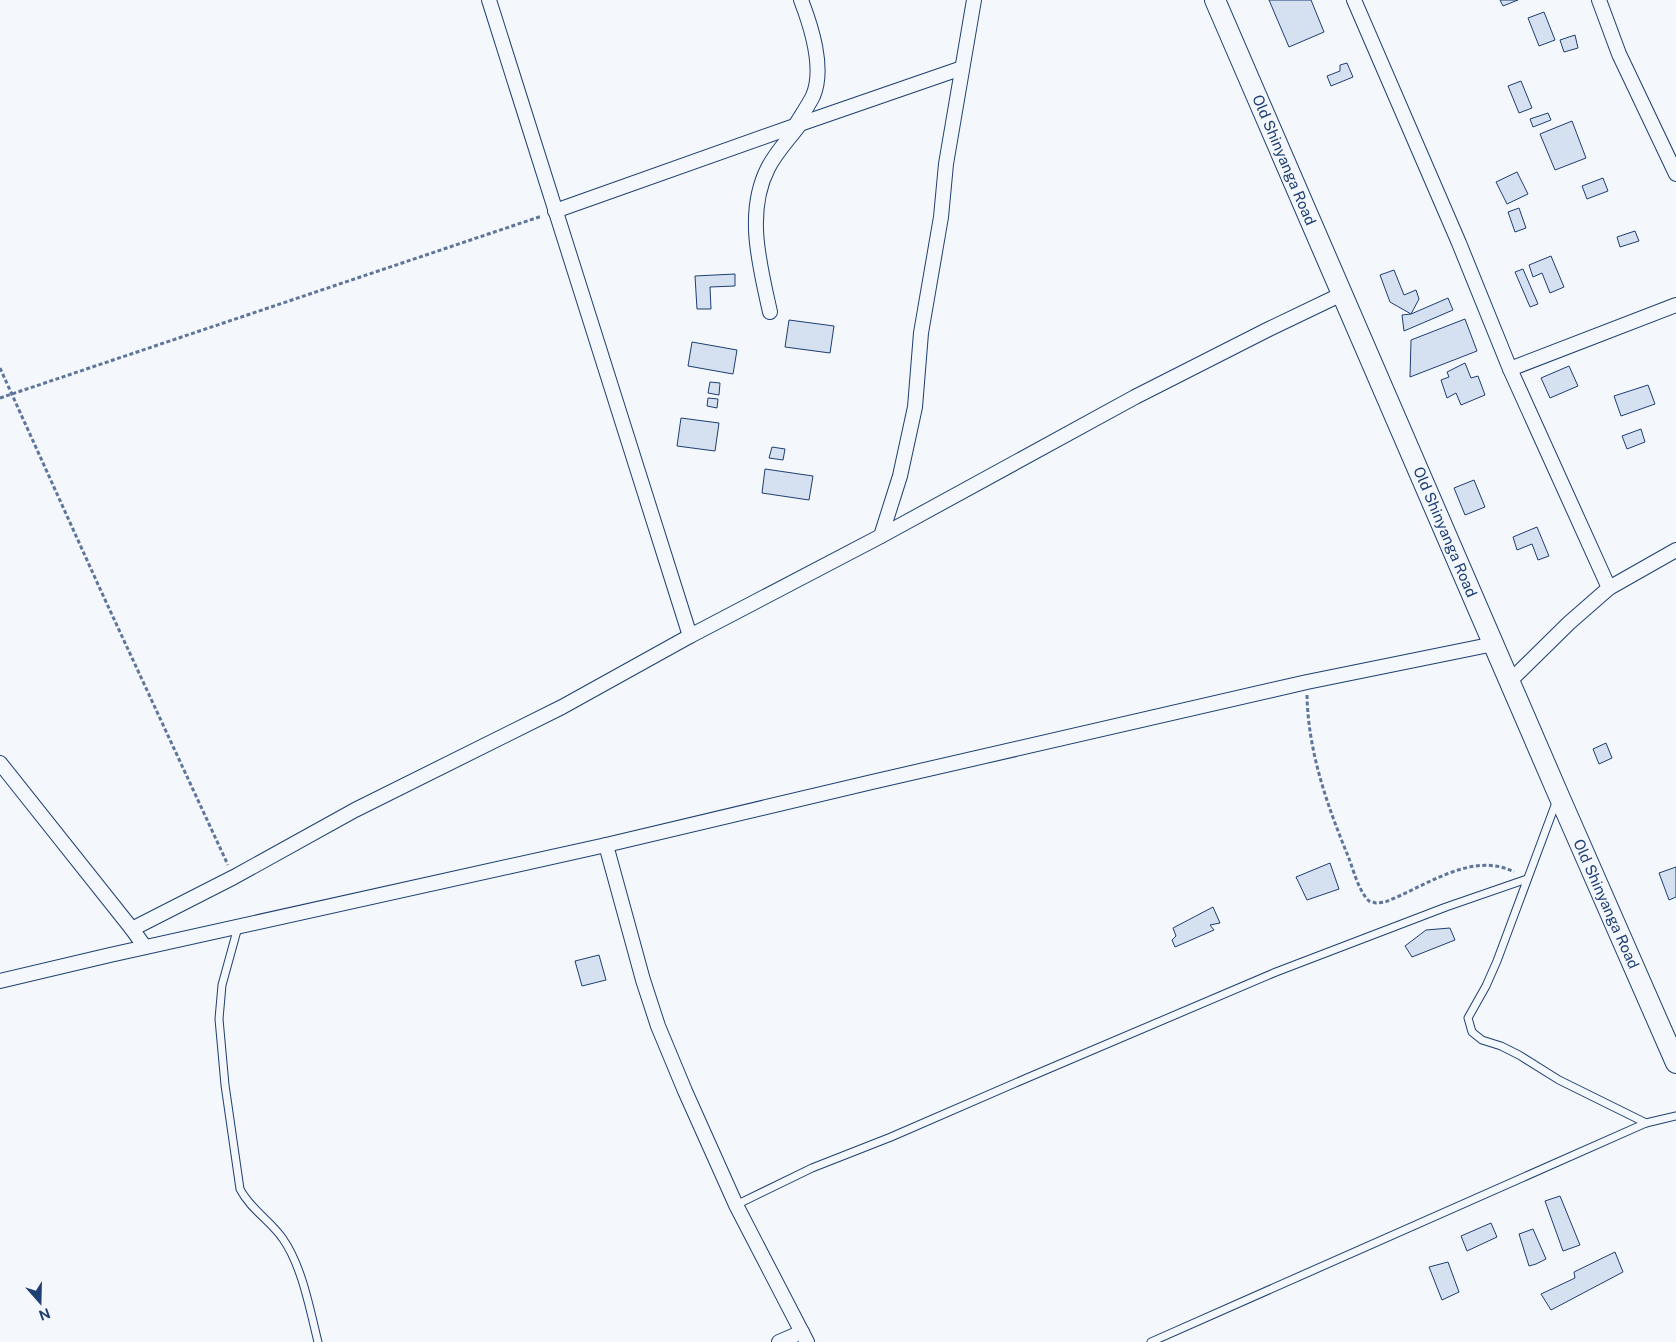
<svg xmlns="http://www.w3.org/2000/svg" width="1676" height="1342" viewBox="0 0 1676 1342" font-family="'Public Sans',sans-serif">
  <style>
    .building { fill: #d5e0f0; stroke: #1d3f73 }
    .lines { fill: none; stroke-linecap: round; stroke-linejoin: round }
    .lane-casing { stroke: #1d3f73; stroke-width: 9 }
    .street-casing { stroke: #1d3f73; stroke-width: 16 }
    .secondary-casing { stroke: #1d3f73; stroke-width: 22 }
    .path { stroke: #5e769c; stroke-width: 3; stroke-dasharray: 4 2.5; stroke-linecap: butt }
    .lane { stroke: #f4f7fb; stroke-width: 7 }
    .street { stroke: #f4f7fb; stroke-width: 14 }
    .secondary { stroke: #f4f7fb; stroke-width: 20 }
    .labels { text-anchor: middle; stroke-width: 4; stroke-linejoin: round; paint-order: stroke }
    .street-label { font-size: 15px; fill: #1d3f73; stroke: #f4f7fb }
  </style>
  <rect width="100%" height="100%" fill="#f4f7fb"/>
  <g class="building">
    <polygon points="1269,0 1311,0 1324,32 1289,47"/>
    <polygon points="1500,0 1518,0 1503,6"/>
    <polygon points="1544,12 1555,40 1539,46 1528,18"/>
    <polygon points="1575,35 1578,48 1564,52 1560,40"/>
    <polygon points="1347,63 1353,77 1331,86 1327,76 1340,71 1340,65"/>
    <polygon points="1521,81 1532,108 1519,113 1508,86"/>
    <polygon points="1548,113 1551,120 1533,127 1530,119"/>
    <polygon points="1572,121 1586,158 1555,170 1540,134"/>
    <polygon points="1517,172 1528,194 1507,204 1496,182"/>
    <polygon points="1603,178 1608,191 1587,199 1582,186"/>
    <polygon points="1519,208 1526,228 1515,232 1508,212"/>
    <polygon points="1635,231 1639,241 1620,247 1617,237"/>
    <polygon points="1551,256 1564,287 1550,293 1542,273 1533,277 1529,265"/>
    <polygon points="1523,269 1538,304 1530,307 1515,272"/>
    <polygon points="1394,270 1404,295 1416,290 1419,299 1411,314 1390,302 1380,275"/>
    <polygon points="735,274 735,286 710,287 711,309 697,309 695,276"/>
    <polygon points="1448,298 1453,310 1404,331 1402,315 1411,314"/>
    <polygon points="1465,319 1477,351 1410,377 1411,340"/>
    <polygon points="789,320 834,326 830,353 785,347"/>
    <polygon points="692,342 737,350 733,374 688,366"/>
    <polygon points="1465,363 1471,378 1478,376 1485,395 1461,405 1456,393 1447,398 1441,380 1449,377 1447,372"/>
    <polygon points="1569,366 1578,386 1550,398 1541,378"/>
    <polygon points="710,382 720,383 719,395 708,393"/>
    <polygon points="1648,385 1655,404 1621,416 1614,396"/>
    <polygon points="708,398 718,399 717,408 707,406"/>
    <polygon points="681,418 719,423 715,451 677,446"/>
    <polygon points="1641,429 1645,442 1627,449 1622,436"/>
    <polygon points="772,447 785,449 783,460 769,458"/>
    <polygon points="765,469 813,476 809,500 762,493"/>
    <polygon points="1474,480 1485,507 1465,515 1454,488"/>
    <polygon points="1537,527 1549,556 1538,560 1532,544 1517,550 1513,537"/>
    <polygon points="1606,743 1612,758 1599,764 1593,749"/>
    <polygon points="1330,863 1339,889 1307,900 1296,877"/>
    <polygon points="1676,867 1676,897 1669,900 1659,873"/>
    <polygon points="1213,907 1220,923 1210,925 1214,930 1175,947 1172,940 1176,936 1173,928"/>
    <polygon points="1450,928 1455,940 1412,957 1405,946 1426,930"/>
    <polygon points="599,955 606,980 582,986 575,961"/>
    <polygon points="1560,1196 1580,1245 1563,1251 1545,1201"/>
    <polygon points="1491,1223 1497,1237 1467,1251 1461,1236"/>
    <polygon points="1533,1229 1546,1259 1536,1264 1529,1266 1519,1234"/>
    <polygon points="1615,1252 1623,1272 1551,1310 1541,1294 1575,1278 1574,1272"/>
    <polygon points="1448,1262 1459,1292 1442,1300 1429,1267"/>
  </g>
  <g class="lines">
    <defs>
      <g id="lane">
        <polyline points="1557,800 1497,961 1486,986 1468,1018 1472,1032 1482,1040 1501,1046 1519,1055 1559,1080 1646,1123"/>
        <path d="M238,927L222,985L219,1019L225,1085L240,1189C250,1209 271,1221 283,1239C302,1266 310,1310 318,1342"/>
        <polyline points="736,1205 812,1168 891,1137 1027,1078 1276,972 1446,907 1527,879"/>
        <polyline points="1151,1342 1646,1123 1676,1116"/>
      </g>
      <g id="street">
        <polyline points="489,0 690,636"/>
        <polyline points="1354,0 1459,243 1510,369 1609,588"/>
        <polyline points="1599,0 1619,54 1676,174"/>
        <path d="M795,126C801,116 808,106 813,96C825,68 811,26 801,0"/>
        <polyline points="555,211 800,124 962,68"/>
        <path d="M770,312C760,266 745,213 768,168C776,152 789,139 800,124"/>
        <polyline points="1510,369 1676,305"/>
        <polyline points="881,536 900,476 915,407 921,333 941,217 946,164 974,0"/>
        <polyline points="1509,682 1569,623 1609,588 1676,550"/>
        <polyline points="0,763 132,929 145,947"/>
        <polyline points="606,845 643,980 658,1026 685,1091 736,1205 807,1342"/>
        <polyline points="132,929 234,877 355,810 562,707 690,636 881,536 1135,397 1269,329 1342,294"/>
        <polyline points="0,981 110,955 606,845 872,782 1307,682 1494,644"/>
        <polyline points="779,1342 802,1332"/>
      </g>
      <polyline id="secondary" points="1215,0 1559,796 1676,1063"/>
    </defs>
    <use href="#lane" class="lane-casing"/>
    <use href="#street" class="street-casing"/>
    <use href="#secondary" class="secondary-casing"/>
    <g class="path">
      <polyline points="0,368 101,591 228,865"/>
      <polyline points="0,398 542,216"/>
      <path d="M1307,695C1308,751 1327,805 1348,856C1354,871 1358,890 1369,901L1376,903L1385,902C1423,888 1472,850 1514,872"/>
    </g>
    <use href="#lane" class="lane"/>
    <use href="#street" class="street"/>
    <use href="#secondary" class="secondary"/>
  </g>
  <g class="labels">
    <g class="street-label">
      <text transform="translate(1284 160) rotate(67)" y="5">Old Shinyanga Road</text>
      <text transform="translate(1445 532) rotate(67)" y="5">Old Shinyanga Road</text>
      <text transform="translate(1606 904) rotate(66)" y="5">Old Shinyanga Road</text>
    </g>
  </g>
  <g transform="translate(40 1302) rotate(160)" stroke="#f4f7fb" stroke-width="4" paint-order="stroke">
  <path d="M0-4L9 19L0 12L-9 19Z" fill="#1d3f73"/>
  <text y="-8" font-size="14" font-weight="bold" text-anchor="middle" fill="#1d3f73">N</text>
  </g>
</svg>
